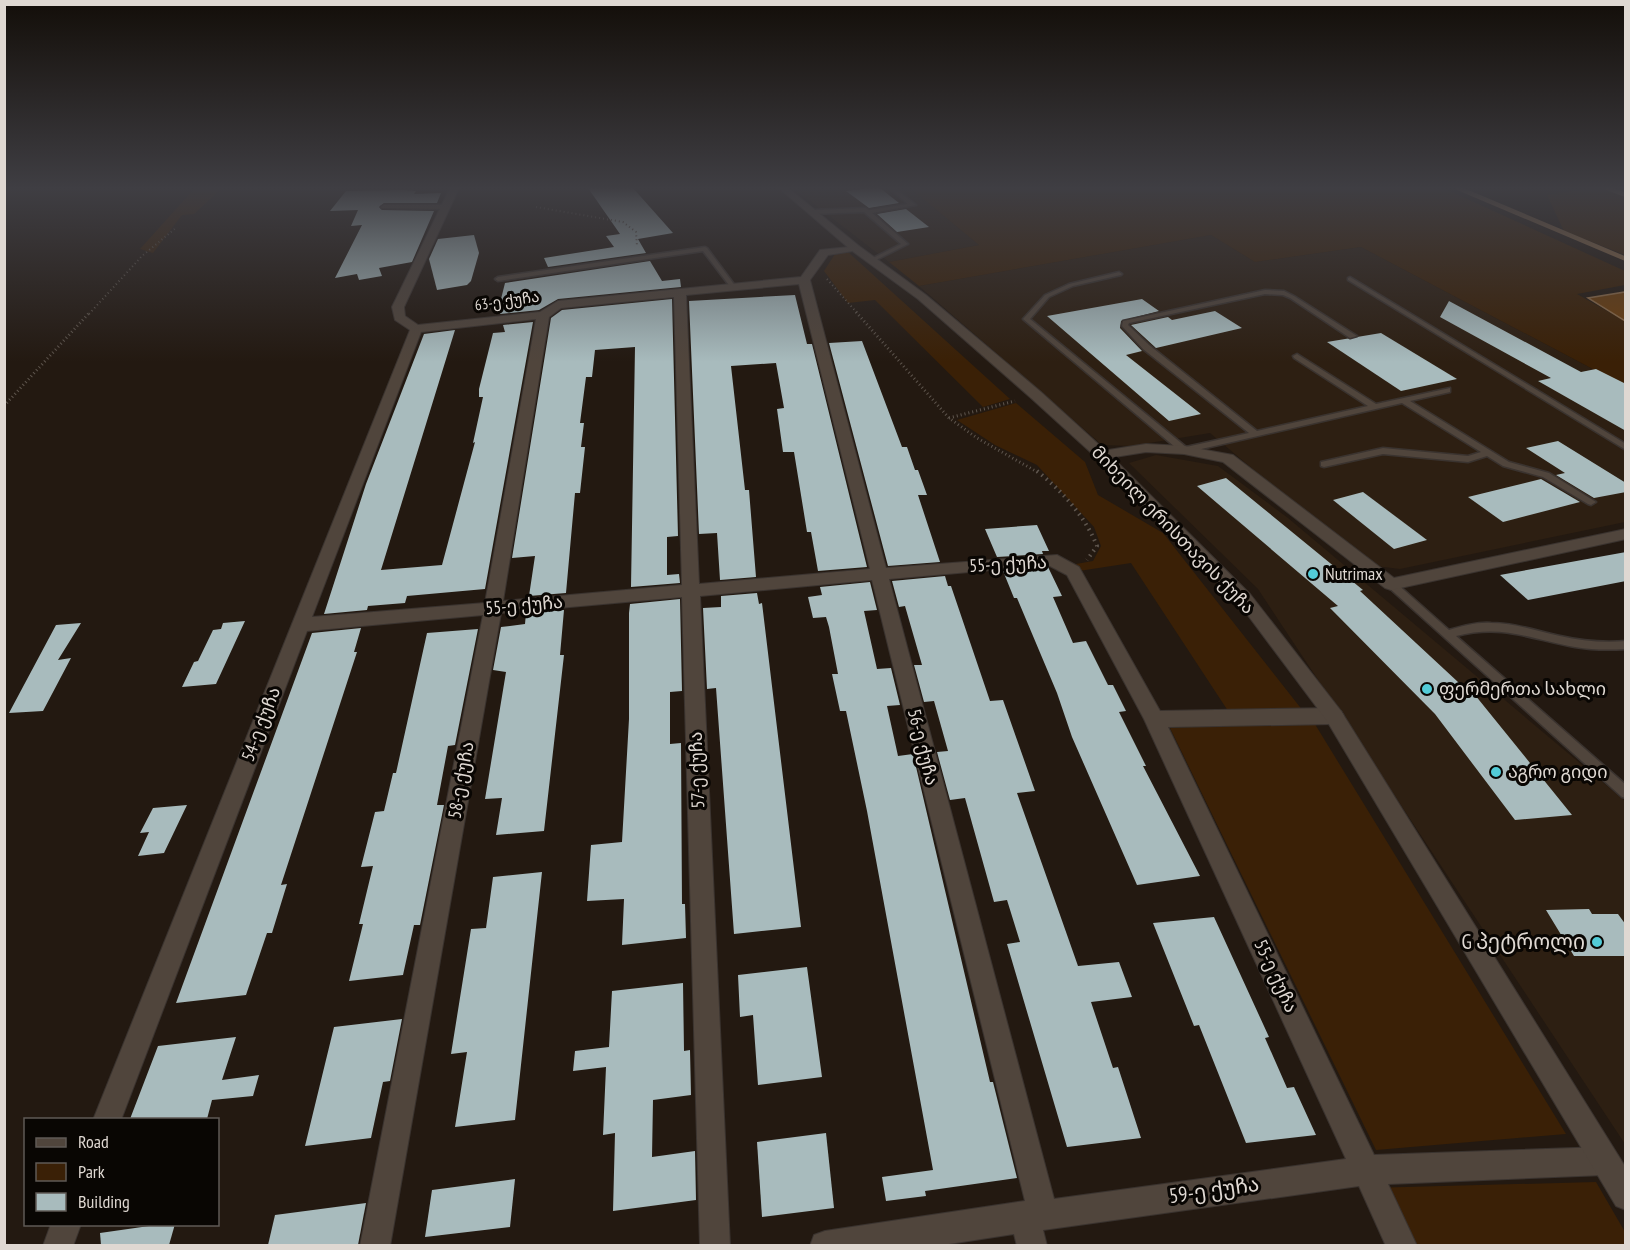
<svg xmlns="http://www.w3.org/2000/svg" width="1630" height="1250" viewBox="0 0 1630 1250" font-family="'PT Sans Narrow','Noto Sans Georgian',sans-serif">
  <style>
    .built { fill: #2d1f12 }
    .green { fill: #3a2006 }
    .water { fill: #6c3e0e; stroke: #8e6c49; stroke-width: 1.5 }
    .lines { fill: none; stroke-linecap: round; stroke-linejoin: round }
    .stream { stroke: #8e6c49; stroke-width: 4.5 }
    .building { fill: #a8bbbd }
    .lane-casing { stroke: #3a332f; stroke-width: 3 }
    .street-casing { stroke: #3a332f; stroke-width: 2 }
    .secondary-casing { stroke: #3a332f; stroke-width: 2 }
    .path-far2 { stroke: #5f564e; stroke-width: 2; stroke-dasharray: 1 3; stroke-linecap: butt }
    .path-far1 { stroke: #5f564e; stroke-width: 3; stroke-dasharray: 1 3; stroke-linecap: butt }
    .path { stroke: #5f564e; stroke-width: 4; stroke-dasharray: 1.5 4.5; stroke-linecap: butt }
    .lane { fill: #50453c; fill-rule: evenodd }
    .street { fill: #50453c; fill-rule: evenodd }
    .secondary { fill: #50453c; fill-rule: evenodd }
    .poi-dot { fill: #52cbd7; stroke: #090603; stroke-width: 2 }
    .labels { text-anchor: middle; stroke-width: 6; stroke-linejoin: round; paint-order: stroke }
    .far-street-label { font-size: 15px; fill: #dfd8d2; stroke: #090603 }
    .street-label { font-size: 18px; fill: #dfd8d2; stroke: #090603 }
    .poi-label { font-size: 18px; fill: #dfd8d2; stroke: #090603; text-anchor: start }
    .near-poi-label { font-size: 21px; fill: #dfd8d2; stroke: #090603; text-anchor: end }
    .near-street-label { font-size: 21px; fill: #dfd8d2; stroke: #090603 }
  </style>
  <rect width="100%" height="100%" fill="#231911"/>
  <g class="built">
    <polygon points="793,188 910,188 979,245 889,262"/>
    <polygon points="1211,235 1255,262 1361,247 1625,386 1625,522 1400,569 1367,565 1210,433 1131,446 1102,445 919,286"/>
    <polygon points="1156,455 1218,466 1288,518 1625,801 1625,1144 1258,589 1129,463"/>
  </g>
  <g class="green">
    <polygon points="195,188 222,188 194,214 182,215 153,253 140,249"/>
    <polygon points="910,188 1443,188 1625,271 1625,285 1577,294 1625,321 1625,386 1361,247 1255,262 1211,235 919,286 889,262 979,245"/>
    <polygon points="1593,188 1602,188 1625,196 1625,255 1564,231 1547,195"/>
    <polygon points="848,252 1010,399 983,407 875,300 848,303 824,271 835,254"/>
    <polygon points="1016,403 1085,462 1098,495 1163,533 1307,716 1232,717 1131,563 1079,571 1076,564 1093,561 1101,546 1094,527 1037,465 995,445 957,420"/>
    <polygon points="1313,721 1566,1134 1376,1150 1170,728"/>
    <polygon points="1596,1182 1625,1232 1625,1245 1396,1245 1369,1188"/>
  </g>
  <polygon class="water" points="1625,292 1625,321 1588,298"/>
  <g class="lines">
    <g class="stream">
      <polyline points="1458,188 1626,259"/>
      <polyline points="1607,188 1626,195"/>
    </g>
  </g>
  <g class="building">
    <polygon points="588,188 633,188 673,233 638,239 646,253 548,267 544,258 614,247 606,236 620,234"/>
    <polygon points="870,188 880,188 899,203 869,208 846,191"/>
    <polygon points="403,190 416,191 414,194 441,193 437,203 384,203 379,207 382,210 434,211 412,262 379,268 382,276 359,280 357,274 335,278 362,225 351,226 358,210 330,211 346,191"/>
    <polygon points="906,209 929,227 897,232 877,214"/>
    <polygon points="474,235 479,253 471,281 467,285 437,290 429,259 438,239"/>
    <polygon points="650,261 662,281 680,279 681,287 558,299 539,310 500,314 499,307 505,283"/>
    <polygon points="795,295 807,344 812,344 867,567 818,571 811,532 807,532 794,452 783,452 777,409 784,408 776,363 731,366 745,490 749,490 756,577 720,580 717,533 699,534 689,301"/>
    <polygon points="672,299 678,536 667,537 667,575 679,574 680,583 631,587 635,347 595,350 592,377 586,377 580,423 584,423 581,447 585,447 580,493 575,493 566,593 529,596 535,556 512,558 551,318 562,310"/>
    <polygon points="1142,299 1159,311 1121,321 1120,328 1142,351 1126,355 1201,414 1169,421 1047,316"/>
    <polygon points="1449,301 1581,372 1596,369 1626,384 1626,431 1538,381 1551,378 1440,317"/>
    <polygon points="1215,311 1242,328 1156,348 1131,325 1168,317 1172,320"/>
    <polygon points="533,322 485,589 407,596 405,603 368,606 367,610 324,614 366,484 424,334 455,330 381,570 442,565 475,442 473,443 483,397 479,397 479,389 493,333 505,332 503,325"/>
    <polygon points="1381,333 1457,379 1401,391 1327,342"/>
    <polygon points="862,341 902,447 907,447 915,470 918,470 927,495 918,495 940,562 888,566 829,343"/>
    <polygon points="1558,441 1626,483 1626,492 1594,498 1556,475 1565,473 1526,448"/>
    <polygon points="1226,478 1363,590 1360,591 1472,695 1475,695 1572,815 1515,820 1435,714 1330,608 1338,606 1197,486"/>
    <polygon points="1541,479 1580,502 1503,522 1468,497"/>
    <polygon points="1363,492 1427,540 1394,549 1333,500"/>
    <polygon points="1037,525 1049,551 1042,551 1043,554 997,557 985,529"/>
    <polygon points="1626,552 1626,581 1528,600 1500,575"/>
    <polygon points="1048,567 1062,596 1053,597 1073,643 1086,641 1108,685 1113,685 1126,711 1119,712 1146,766 1143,766 1200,876 1137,885 1072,737 1057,693 1017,598 1014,598 1003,571"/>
    <polygon points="945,576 948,586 951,586 990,701 1003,700 1035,791 1017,793 1078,966 1119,962 1132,997 1091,1002 1113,1068 1118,1067 1141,1138 1067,1147 1007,944 1020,942 1007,900 994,902 965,798 950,800 937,752 948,751 934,701 924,702 914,665 922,665 905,606 899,607 892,581"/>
    <polygon points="870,582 877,610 864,611 877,669 891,668 900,705 887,706 898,756 913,754 990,1082 993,1082 1017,1178 925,1191 926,1196 886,1201 882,1177 933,1170 867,811 846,711 840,711 832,674 838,674 829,627 826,617 813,618 808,597 822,595 820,587"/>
    <polygon points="757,593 759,604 762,603 801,927 734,934 716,688 707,689 703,608 721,607 721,596"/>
    <polygon points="680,599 682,691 670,692 670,744 681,743 682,904 685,904 686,938 622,945 624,899 587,901 591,845 622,842 629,719 629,613 630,604"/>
    <polygon points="564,610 560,655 564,655 544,831 496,835 502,798 485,799 506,672 493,670 501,627 525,624 526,613"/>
    <polygon points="245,621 216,684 182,687 194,662 198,661 213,630 221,629 223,623"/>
    <polygon points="81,623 58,660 71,658 43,711 9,713 56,625"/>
    <polygon points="361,628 354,652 357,652 281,885 287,884 272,933 267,933 246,995 176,1003 312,633"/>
    <polygon points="478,629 455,745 448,746 437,805 444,805 420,925 414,925 403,975 349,981 363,924 359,924 373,866 361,867 375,812 384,811 393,773 396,773 427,633"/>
    <polygon points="187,805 164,853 138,856 149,832 140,833 153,808"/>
    <polygon points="542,872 515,1120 455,1127 467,1052 451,1054 471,929 486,928 493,877"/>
    <polygon points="1589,909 1592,914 1618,914 1626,925 1626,956 1574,956 1546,910"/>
    <polygon points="1214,917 1269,1037 1265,1038 1287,1088 1294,1087 1316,1135 1246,1143 1199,1025 1194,1026 1153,923"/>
    <polygon points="807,967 822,1077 758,1085 753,1015 740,1017 738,975"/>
    <polygon points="683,983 684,1051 690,1050 691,1095 653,1100 652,1157 695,1151 696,1200 613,1211 615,1133 603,1135 606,1067 573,1071 575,1051 609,1047 612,991"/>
    <polygon points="402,1019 390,1081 383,1082 371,1138 305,1146 334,1027"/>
    <polygon points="236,1037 222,1080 259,1075 253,1096 212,1100 207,1119 130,1119 158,1046"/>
    <polygon points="826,1133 834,1208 762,1217 757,1142"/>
    <polygon points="515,1179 510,1227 425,1237 432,1190"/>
    <polygon points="366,1203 358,1245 268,1245 275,1215"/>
    <polygon points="163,1224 175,1224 169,1245 101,1245 100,1233"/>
  </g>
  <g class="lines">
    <defs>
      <g id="lane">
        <polygon points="889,188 894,188 916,205 872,213 908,244 874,261 869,260 901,244 864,212 813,214 810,212 813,210 865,208 869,210 908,204"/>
        <polygon points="384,205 444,205 447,207 444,209 382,208 381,207"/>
        <polygon points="705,247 707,248 736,287 736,289 732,289 703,251 498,281 495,279 498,277"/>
        <polygon points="1119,272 1122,274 1121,275 1073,286 1049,297 1030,319 1186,447 1249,433 1143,349 1122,326 1123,321 1265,290 1284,291 1294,296 1357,336 1350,338 1290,298 1283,295 1265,294 1129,323 1128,325 1149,345 1257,431 1368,406 1294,358 1293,356 1297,354 1376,404 1450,388 1450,392 1410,401 1509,462 1549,473 1596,502 1591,505 1588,504 1543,477 1503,466 1487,456 1468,462 1383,454 1324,467 1321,466 1321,462 1383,448 1468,456 1481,452 1402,403 1184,453 1181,452 1023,319 1045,295 1069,284"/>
        <polygon points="1350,277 1626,444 1626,450 1348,280 1348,278"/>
        <path d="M1391,581L1395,582L1449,630C1463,626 1477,622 1491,623C1514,623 1537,631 1560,636C1582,641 1603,643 1626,641V649C1608,650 1592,650 1575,647C1530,639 1503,624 1456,636L1626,785V798L1622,797L1387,586L1386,584Z"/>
      </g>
      <g id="street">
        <polygon points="4,188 10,188 4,191"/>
        <path d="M450,188H459L404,307L405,316L418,325L540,312L558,301L801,277L820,250L859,246V250L828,255L810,280L886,568L1057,555L1079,567L1160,711L1334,708L1341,711L1344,716L1341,721L1334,724L1168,727L1374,1155L1604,1147L1614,1151L1618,1161L1614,1171L1604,1175L1388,1184L1417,1246H1386L1359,1186L1043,1230L1047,1246H1017L1014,1234L936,1246H810L814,1235L825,1231L1025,1201L872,580L700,596L730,1246H700L682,597L501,613L390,1246H360L483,615L307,631L121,1120H93L410,330L395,320L392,307ZM799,284L870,569L699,584L686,295ZM674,297L682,585L503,601L549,317L561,308ZM536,319L485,603L312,617L421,332ZM1048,565L1067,575L1144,719L1346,1159L1054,1199L889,579Z"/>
        <polygon points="1146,444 1184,446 1233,455 1394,578 1626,529 1626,539 1391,590 1385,588 1223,462 1184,454 1146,452 1102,459 1095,455 1102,451"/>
        <polygon points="51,1224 81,1224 73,1246 43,1246"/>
      </g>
      <polygon id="secondary" points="779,188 788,188 859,246 926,295 1041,392 1107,452 1250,594 1341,711 1626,1168 1626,1210 1616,1206 1327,721 1238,602 1097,458 1031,398 918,299 851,250"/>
    </defs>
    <use href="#lane" class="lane-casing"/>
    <use href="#street" class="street-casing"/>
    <use href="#secondary" class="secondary-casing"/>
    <g class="path-far2">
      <polyline points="536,207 623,222 636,232 637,246"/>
      <polyline points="827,279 858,314"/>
      <polyline points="89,314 142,256 177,227"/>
    </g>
    <g class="path-far1">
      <polyline points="856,312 949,418 977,438 1039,473"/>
      <polyline points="4,406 90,312"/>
      <polyline points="949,418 1015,401"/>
    </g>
    <path class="path" d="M1037,471C1062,491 1085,516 1097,546L1087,560"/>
    <use href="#lane" class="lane"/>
    <use href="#street" class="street"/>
    <use href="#secondary" class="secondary"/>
  </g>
  <linearGradient id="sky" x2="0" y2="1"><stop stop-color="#130e09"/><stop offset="0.52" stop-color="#3f3e43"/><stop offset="1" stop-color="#3f3e43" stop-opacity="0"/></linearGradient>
  <rect width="1630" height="362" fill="url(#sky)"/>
  <g class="poi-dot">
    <circle cx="1313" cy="574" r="6"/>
    <circle cx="1427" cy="689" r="6"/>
    <circle cx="1496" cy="772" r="6"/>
    <circle cx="1597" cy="942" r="6"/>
  </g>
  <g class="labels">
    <g class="far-street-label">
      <text transform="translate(507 301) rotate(-8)" y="5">63-ე ქუჩა</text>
    </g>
    <g class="street-label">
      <text transform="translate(1173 530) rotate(46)" y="6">მიხეილ ერისთავის ქუჩა</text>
      <text transform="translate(1008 564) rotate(-3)" y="6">55-ე ქუჩა</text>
      <text transform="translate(524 605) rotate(-5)" y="6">55-ე ქუჩა</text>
      <text transform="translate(261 724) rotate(-69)" y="6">54-ე ქუჩა</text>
      <text transform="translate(923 747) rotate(76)" y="6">56-ე ქუჩა</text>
      <text transform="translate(697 770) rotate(-92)" y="6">57-ე ქუჩა</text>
      <text transform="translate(461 780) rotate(-80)" y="6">58-ე ქუჩა</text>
      <text transform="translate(1276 976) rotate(65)" y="6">55-ე ქუჩა</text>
    </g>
    <g class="poi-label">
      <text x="1325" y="580">Nutrimax</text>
      <text x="1439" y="695">ფერმერთა სახლი</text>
      <text x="1508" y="778">აგრო გიდი</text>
    </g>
    <g class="near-poi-label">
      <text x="1585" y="949">G პეტროლი</text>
    </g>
    <g class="near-street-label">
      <text transform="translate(1214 1190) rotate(-8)" y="7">59-ე ქუჩა</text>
    </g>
  </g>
  <rect width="1630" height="1250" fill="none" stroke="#dfd8d2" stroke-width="12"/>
  <rect x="24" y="1118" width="195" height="108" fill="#090603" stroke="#5f5a56" stroke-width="1.5"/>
  <rect x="36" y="1138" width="30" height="9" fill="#50453c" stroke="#5f5a56" stroke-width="1.5"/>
  <text x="78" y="1148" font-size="18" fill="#dfd8d2">Road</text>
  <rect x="36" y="1163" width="30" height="18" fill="#3a2006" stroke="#5f5a56" stroke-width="1.5"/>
  <text x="78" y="1178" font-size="18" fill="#dfd8d2">Park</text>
  <rect x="36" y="1193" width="30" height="18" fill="#a8bbbd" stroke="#5f5a56" stroke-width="1.5"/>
  <text x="78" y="1208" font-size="18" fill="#dfd8d2">Building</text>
</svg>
